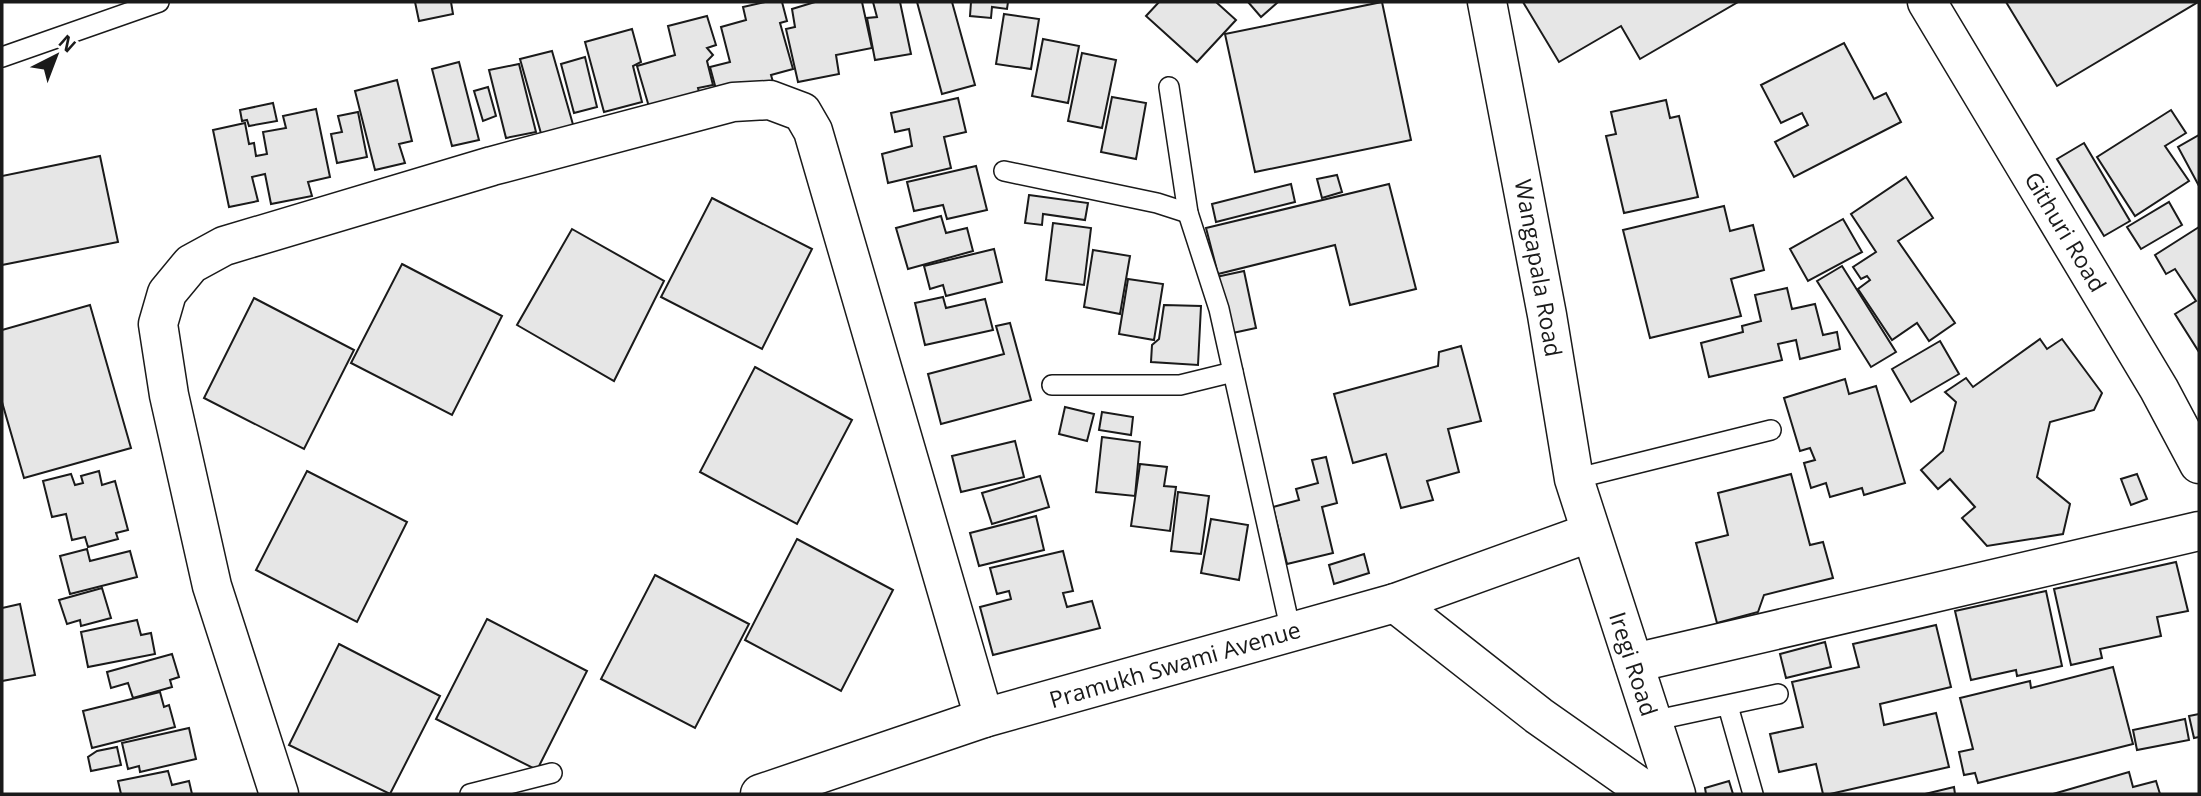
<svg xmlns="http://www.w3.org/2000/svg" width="2201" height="796" viewBox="0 0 2201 796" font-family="'Open Sans',sans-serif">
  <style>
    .building { fill: #e6e6e6; stroke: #1a1a1a; stroke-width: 2 }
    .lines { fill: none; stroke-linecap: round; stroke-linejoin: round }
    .lane-casing { stroke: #1a1a1a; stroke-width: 22 }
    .street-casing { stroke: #1a1a1a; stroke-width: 41 }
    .lane { stroke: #fff; stroke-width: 19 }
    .street { stroke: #fff; stroke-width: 38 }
    .labels { text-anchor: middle; stroke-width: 5; stroke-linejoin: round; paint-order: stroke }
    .street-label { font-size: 23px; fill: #1a1a1a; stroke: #fff }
  </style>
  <rect width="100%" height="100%" fill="#fff"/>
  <g class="building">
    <polygon points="415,2 451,2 453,14 419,21"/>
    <polygon points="765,2 782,2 787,21 780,23 793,69 771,75 775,89 720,104 710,67 730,62 721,27 746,20 743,7"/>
    <polygon points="815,2 862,2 872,48 836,55 839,74 798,82 786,29 795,27 792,9"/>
    <polygon points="873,2 900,2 911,54 875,60 867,18 877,17"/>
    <polygon points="917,2 952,2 975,85 942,94"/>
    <polygon points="971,2 1008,2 1007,9 992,7 991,18 970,16"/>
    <polygon points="1159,2 1216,2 1236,20 1197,62 1146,16"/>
    <polygon points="1248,2 1278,2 1261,17"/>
    <polygon points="1382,2 1411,140 1255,172 1225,34"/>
    <polygon points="1523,2 1738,2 1640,59 1621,26 1559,62"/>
    <polygon points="2006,2 2198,2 2057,86"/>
    <polygon points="1004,14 1039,19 1031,69 996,64"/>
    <polygon points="707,16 716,45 707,48 713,55 707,61 713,85 698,88 702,103 652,117 637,66 675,55 668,26"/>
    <polygon points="632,29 641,62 633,66 642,102 604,112 585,42"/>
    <polygon points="1043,39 1079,46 1068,103 1032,96"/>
    <polygon points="1844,43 1874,99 1886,93 1901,122 1794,177 1775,142 1808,125 1802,113 1781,123 1761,85"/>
    <polygon points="552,51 574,128 542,137 520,59"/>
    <polygon points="1082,53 1116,60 1102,128 1068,121"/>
    <polygon points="585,57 597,107 574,113 561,64"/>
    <polygon points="459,62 479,140 452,146 432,69"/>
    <polygon points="519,64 536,132 506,138 489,70"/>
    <polygon points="397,80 412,141 399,144 405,163 375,170 355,91"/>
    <polygon points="488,87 496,116 483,121 474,91"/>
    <polygon points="1112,97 1146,103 1136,159 1101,152"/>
    <polygon points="958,98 966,132 944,137 951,168 888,183 882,154 912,146 909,129 895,132 891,113"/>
    <polygon points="1666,100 1670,118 1679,116 1698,197 1624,213 1606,136 1616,134 1611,112"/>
    <polygon points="273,103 277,121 249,126 247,120 242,121 240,110"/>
    <polygon points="316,109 330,177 308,182 312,196 271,204 265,174 252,177 258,201 229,207 213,130 245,123 249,144 254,143 256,156 267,154 263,132 286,128 283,116"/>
    <polygon points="2171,110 2186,133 2165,146 2189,181 2135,216 2097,157"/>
    <polygon points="358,112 367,157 337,163 331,134 342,132 338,116"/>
    <polygon points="2199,135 2199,186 2178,147"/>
    <polygon points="2084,143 2130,221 2104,236 2057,159"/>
    <polygon points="100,156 118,242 2,265 2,176"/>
    <polygon points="976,166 987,210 947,219 943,205 914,211 907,182"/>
    <polygon points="1337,175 1342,192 1322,198 1317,179"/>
    <polygon points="1906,177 1933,218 1898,241 1955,323 1929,341 1917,323 1892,340 1858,289 1870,280 1867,276 1861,279 1853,267 1876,252 1851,214"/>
    <polygon points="1291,184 1295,202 1216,222 1212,204"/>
    <polygon points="1389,184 1416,289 1350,305 1335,245 1218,274 1206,228"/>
    <polygon points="1029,195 1088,203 1085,220 1043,214 1042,225 1025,223"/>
    <polygon points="712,198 812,249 762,349 661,297"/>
    <polygon points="2169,202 2182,225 2141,249 2127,227"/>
    <polygon points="1724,206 1730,231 1753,225 1764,270 1731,279 1741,316 1650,338 1623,230"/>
    <polygon points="941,216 946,233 967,228 973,251 908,269 896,228"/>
    <polygon points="1843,219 1862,252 1808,281 1790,249"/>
    <polygon points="1053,223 1091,228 1084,285 1046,280"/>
    <polygon points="2199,227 2199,352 2175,314 2196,301 2175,269 2166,274 2155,255"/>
    <polygon points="572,229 664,281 614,381 517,325"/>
    <polygon points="994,249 1002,282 946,296 943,285 930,289 924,266"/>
    <polygon points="1093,250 1130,256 1120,314 1084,307"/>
    <polygon points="402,264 502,316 452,415 351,363"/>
    <polygon points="1842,266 1896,352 1871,367 1817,281"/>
    <polygon points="1244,271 1256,328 1228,334 1216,277"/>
    <polygon points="1128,279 1163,284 1154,340 1119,334"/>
    <polygon points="1787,288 1792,309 1815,304 1823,335 1837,332 1840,349 1800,359 1796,340 1778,344 1782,360 1709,377 1701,343 1743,332 1742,326 1761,321 1755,295"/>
    <polygon points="943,297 946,308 985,299 993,330 925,345 915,303"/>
    <polygon points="254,298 354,350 304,449 204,398"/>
    <polygon points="90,305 131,448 24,478 2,402 2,330"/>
    <polygon points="1164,305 1201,306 1198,365 1151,362 1152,345 1159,339"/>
    <polygon points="1010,323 1031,400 941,424 928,374 1004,354 996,326"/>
    <polygon points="2040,339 2047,349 2062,339 2102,393 2094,410 2050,422 2037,477 2070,504 2063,534 1987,546 1962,518 1975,507 1950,479 1938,489 1921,470 1943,451 1956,402 1945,392 1966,378 1973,387"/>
    <polygon points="1940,341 1959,374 1911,402 1892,369"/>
    <polygon points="1461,346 1481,421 1448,429 1459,472 1427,481 1433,500 1401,508 1386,454 1353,463 1334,394 1438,366 1439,352"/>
    <polygon points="755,367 852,420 797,524 700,472"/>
    <polygon points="1845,379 1849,394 1876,386 1905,483 1864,495 1862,488 1830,497 1826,483 1811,488 1804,463 1815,460 1810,448 1800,451 1784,398"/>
    <polygon points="1065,407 1094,414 1087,441 1059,434"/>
    <polygon points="1102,412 1133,417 1131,435 1099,430"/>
    <polygon points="1102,437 1140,442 1135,496 1096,492"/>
    <polygon points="1015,441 1024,477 961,492 952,456"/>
    <polygon points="1326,457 1337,503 1322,507 1333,553 1287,564 1273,507 1299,500 1296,489 1318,483 1312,460"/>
    <polygon points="1140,464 1167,467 1164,486 1176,487 1170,531 1131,526"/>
    <polygon points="99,471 102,485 115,481 128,530 116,533 118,539 88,547 85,537 72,540 66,514 52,517 43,481 71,474 75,485 83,483 81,476"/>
    <polygon points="307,471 407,522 357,622 256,570"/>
    <polygon points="1791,474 1810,545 1823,542 1833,578 1764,595 1758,612 1717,623 1696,543 1728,535 1718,493"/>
    <polygon points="2137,474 2147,499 2131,505 2121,479"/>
    <polygon points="1040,476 1049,507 992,524 982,493"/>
    <polygon points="1178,492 1209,496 1201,554 1171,551"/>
    <polygon points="1036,516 1044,550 979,566 970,533"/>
    <polygon points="1211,519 1248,525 1239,580 1201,573"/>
    <polygon points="797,539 893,590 841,691 745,640"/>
    <polygon points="87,549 90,561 130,551 137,577 70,594 60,556"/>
    <polygon points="1063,551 1073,591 1063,593 1067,607 1092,601 1100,628 993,655 980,607 1011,599 1009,591 997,594 990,568"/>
    <polygon points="1364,554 1369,573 1334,584 1329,565"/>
    <polygon points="2176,562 2188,611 2157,617 2161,636 2100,649 2102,658 2071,665 2054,589"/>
    <polygon points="655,575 749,624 695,728 601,679"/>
    <polygon points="102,588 111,618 81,626 80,620 67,624 59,600"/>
    <polygon points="2046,591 2062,666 2017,676 2016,670 1971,680 1955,611"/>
    <polygon points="20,604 35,675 2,681 2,608"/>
    <polygon points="487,619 587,671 537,770 436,719"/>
    <polygon points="137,620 141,635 151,633 155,654 88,667 81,632"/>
    <polygon points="1936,625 1951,687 1880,704 1884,725 1936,713 1949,767 1830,794 1823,794 1816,764 1779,772 1770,734 1803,727 1792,682 1859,667 1853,644"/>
    <polygon points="1825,642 1831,667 1786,678 1780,654"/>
    <polygon points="339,644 440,696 390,794 289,745"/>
    <polygon points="172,654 179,677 170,680 172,687 133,698 128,683 111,688 107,672"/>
    <polygon points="2113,667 2133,744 1978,783 1975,773 1964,775 1959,752 1973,749 1960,698 2030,681 2031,688"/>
    <polygon points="160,692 164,707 169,705 175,727 92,748 83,711"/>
    <polygon points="2199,714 2199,737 2194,738 2189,716"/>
    <polygon points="2185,719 2189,740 2137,750 2133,730"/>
    <polygon points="189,728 196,759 140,772 139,766 128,769 122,743"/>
    <polygon points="117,747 121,765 91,771 88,757 97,751"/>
    <polygon points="168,771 172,785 189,781 192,794 121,794 118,781"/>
    <polygon points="2129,772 2133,787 2156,781 2160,794 2053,794"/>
    <polygon points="1729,781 1733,794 1706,794 1705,788"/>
    <polygon points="1954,787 1955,794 1925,794"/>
  </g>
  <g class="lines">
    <defs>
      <g id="lane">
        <polyline points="2,57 159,2"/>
        <polyline points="1169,87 1188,213 1219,309 1291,632"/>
        <polyline points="1004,171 1157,203 1188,213"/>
        <polyline points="1052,385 1180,385 1233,372"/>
        <polyline points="1574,479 1771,430"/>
        <polyline points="1728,706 1753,794"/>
        <polyline points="1652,721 1778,694"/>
        <polyline points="470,794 552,773"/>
      </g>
      <g id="street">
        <polyline points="1487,2 1547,315 1574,479 1676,794"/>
        <polyline points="1927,2 2159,389 2199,464"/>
        <polyline points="1395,603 1539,716 1650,794"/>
        <polyline points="1634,663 2199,531"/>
        <polyline points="279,794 212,586 169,395 158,324 167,293 191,264 224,246 492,166 733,102 770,100 802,112 813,131 984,718"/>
        <polyline points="760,794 984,718 1395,603 1589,533"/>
      </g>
    </defs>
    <use href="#lane" class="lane-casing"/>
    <use href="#street" class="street-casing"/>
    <use href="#lane" class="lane"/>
    <use href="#street" class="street"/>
  </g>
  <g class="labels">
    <g class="street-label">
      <text transform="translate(2065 232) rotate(59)" y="8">Githuri Road</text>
      <text transform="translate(1538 268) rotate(80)" y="8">Wangapala Road</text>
      <text transform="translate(1633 664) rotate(72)" y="8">Iregi Road</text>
      <text transform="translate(1175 665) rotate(-16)" y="8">Pramukh Swami Avenue</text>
    </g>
  </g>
  <rect width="2201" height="796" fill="none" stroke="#1a1a1a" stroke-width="7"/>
  <g transform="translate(56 56) rotate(42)" stroke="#ffffff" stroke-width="5" paint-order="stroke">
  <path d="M0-5L12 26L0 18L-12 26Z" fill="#1a1a1a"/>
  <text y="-10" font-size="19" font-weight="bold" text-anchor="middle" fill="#1a1a1a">N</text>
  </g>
</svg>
